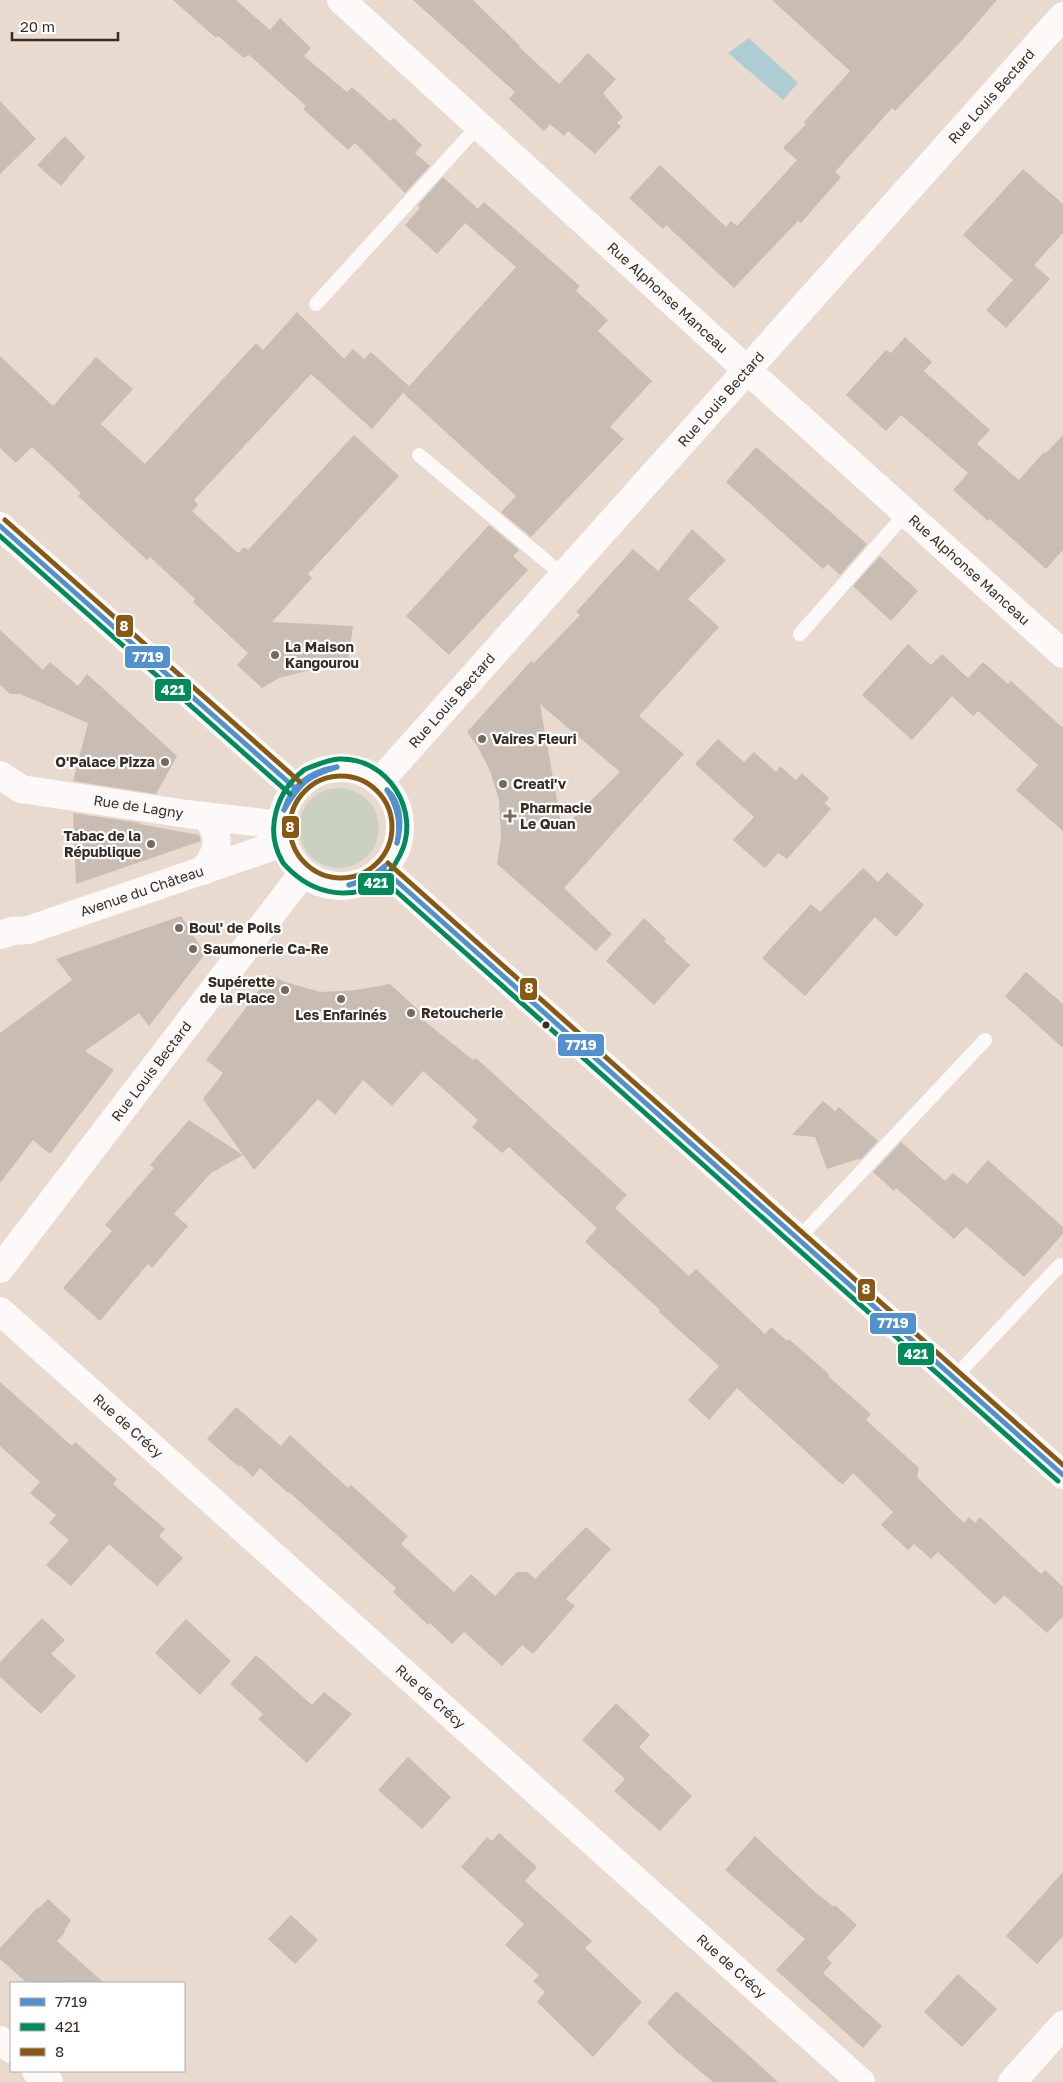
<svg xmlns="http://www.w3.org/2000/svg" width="1063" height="2082" viewBox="0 0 1063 2082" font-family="'Golos Text',sans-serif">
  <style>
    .green { fill: #cad1c1 }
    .water { fill: #aecdd2 }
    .building { fill: #c9bcb2; fill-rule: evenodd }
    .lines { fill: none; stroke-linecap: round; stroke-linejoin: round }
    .service { stroke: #fcf9f8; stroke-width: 14 }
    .minor { stroke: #fcf9f8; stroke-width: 28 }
    .secondary { stroke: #fcf9f8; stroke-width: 28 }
    .bus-1-casing { stroke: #fff; stroke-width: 9 }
    .bus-2-casing { stroke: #fff; stroke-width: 9 }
    .bus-3-casing { stroke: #fff; stroke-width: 9 }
    .bus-1 { stroke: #5291ce; stroke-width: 5 }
    .bus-2 { stroke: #008b5a; stroke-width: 5 }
    .bus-3 { stroke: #895913; stroke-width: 5 }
    .poi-dot { fill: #766a60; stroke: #fff; stroke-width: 2 }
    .bus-dot { fill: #382d25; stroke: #fff; stroke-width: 2 }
    .labels { text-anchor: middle; stroke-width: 4.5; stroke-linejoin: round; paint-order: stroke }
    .street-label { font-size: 14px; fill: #382d25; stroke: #fff }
    .poi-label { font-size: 14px; font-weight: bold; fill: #382d25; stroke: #fff; text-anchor: start }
    .line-badge { stroke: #fff; stroke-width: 2 }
    .badge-label { font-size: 14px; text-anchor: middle; font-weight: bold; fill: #fff }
  </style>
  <rect width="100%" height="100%" fill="#e9dacf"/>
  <circle class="green" cx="339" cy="828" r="40"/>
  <polygon class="water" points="749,38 798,83 783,100 728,53"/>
  <g class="building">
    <polygon points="173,0 236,0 270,30 280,18 311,48 304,56 347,92 352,87 390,121 394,118 422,145 415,153 430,166 405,193 355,143 348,150 303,109 306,106 249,55 244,58 218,36 216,38"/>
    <polygon points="413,0 473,0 520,46 519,47 559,84 588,53 616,79 603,93 623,117 617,123 621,126 595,154 568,131 564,136 550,124 544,131 509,99 515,92"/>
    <polygon points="772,0 997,0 965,37 895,111 892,108 835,172 841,177 801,223 798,221 734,288 666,225 663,229 629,198 660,165 726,227 731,221 737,226 797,160 783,148 806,124 804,122 850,71"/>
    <polygon points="0,101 36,139 0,174"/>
    <polygon points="65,136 85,157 61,186 37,165"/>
    <polygon points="1023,169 1063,204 1063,233 1034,265 1050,279 1006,328 986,310 1013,280 963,235"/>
    <polygon points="443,177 478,209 437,254 405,225 420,208 418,205"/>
    <polygon points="484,202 580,286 576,291 608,320 598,331 652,381 610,427 624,439 531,537 501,512 516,496 403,393 516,267 465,223"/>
    <polygon points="297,312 344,359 353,349 364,359 371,352 409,386 372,429 311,374 194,500 198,505 192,511 238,553 244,547 248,550 354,435 399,476 308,574 312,578 272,622 353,626 347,668 324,668 302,672 279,678 262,688 237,665 248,653 193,602 195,599 150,557 147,560 78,496 81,493 32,447 16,463 0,448 0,356 53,406 96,357 133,389 101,424 145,464 256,343 263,350"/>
    <polygon points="905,337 932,362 924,371 990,430 977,444 1019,480 1044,452 1046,453 1063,435 1063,550 1046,569 990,519 988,521 953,490 968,473 901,415 886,431 846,395 886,350 891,353"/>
    <polygon points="756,447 867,544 840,575 828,564 823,569 726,482"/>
    <polygon points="489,525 519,550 513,556 528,570 449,655 406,616"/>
    <path d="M692,529L726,560L688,599L719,627L639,716L684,754L564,888L612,934L596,951L497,864L501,836L499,800L490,771L478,747L467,732L532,660L533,664L580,615L576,612L633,549L658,571ZM540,704L620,772L562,829Z"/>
    <polygon points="880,556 918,591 891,621 853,586"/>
    <polygon points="0,630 43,670 50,662 78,686 87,674 177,756 156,794 73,781 88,723 20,694 10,694 0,685"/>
    <polygon points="908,644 931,665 942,654 968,678 983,662 1008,684 1011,681 1063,728 1063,831 1016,790 1038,765 978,711 973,716 952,696 912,740 862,695"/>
    <polygon points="718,739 744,762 754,752 776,772 780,766 796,780 802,773 829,798 825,803 831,809 787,859 778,853 765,868 733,840 754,817 695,764"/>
    <polygon points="73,813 140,823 139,824 199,835 201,841 76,884"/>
    <polygon points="863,868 878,882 887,872 924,905 896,937 875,917 805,996 762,958 811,904 820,912"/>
    <polygon points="181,916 205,954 149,1026 139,1013 85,1051 114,1070 50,1154 33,1140 0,1183 0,1033 72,980 56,959"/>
    <polygon points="644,918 666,939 664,941 690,965 654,1005 606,961"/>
    <polygon points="1026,972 1063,1004 1063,1048 1005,996"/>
    <polygon points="270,976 288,983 321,992 356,990 390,984 426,1017 423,1020 473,1060 476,1058 627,1195 615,1208 689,1276 696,1269 765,1334 771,1327 786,1340 790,1340 829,1374 828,1376 871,1414 866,1420 919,1468 917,1477 964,1523 969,1517 975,1523 980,1517 1041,1574 1045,1570 1063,1587 1063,1616 1047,1633 1004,1595 995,1605 938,1552 931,1559 914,1544 908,1550 881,1525 893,1512 853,1473 843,1484 839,1482 737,1388 709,1420 688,1400 719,1366 659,1312 660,1310 585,1242 597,1228 509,1147 502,1153 472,1127 478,1120 423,1071 392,1106 363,1080 335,1115 318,1099 254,1170 203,1099 223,1073 206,1060"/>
    <polygon points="823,1101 835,1111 839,1107 878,1141 860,1160 858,1159 827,1169 815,1137 792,1135"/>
    <polygon points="189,1120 243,1155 211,1173 174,1214 188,1226 152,1268 148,1264 100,1321 63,1288 112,1231 105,1225 154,1168 150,1165"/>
    <polygon points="901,1142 945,1181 953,1173 967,1184 988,1160 1063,1227 1063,1234 1024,1277 966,1227 954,1239 896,1188 894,1191 873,1172"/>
    <polygon points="0,1382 72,1446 75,1442 117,1479 113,1484 165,1529 159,1536 183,1558 157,1586 109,1544 71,1586 46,1565 69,1540 49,1523 56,1515 30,1493 40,1482 0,1446"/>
    <polygon points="236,1407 281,1446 290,1435 348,1488 351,1485 408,1536 401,1544 454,1592 471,1574 495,1596 517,1572 528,1572 535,1579 586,1527 611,1549 566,1599 575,1606 533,1654 522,1645 502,1666 464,1632 452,1644 430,1623 428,1625 393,1592 396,1588 289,1492 288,1493 260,1468 253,1477 240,1465 239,1467 207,1439"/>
    <polygon points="42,1618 65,1640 51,1654 76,1676 41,1714 0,1677 0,1662"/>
    <polygon points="186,1619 231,1661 200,1695 155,1653"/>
    <polygon points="256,1655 312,1705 324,1692 352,1714 307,1763 258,1719 263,1714 230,1684"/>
    <polygon points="616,1703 650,1735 639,1747 692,1796 660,1831 614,1791 625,1779 582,1740"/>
    <polygon points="408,1757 451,1797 422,1829 378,1790"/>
    <polygon points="499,1833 537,1867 525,1881 592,1941 585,1948 642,2002 593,2057 537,2002 545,1992 533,1981 539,1975 505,1945 524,1924 461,1867 487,1837 492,1841"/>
    <polygon points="755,1836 816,1893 834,1907 835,1905 857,1925 827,1958 832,1963 823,1973 882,2026 863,2048 776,1970 805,1939 725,1870"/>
    <polygon points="1063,1872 1063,1936 1037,1964 1006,1936"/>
    <polygon points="48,1899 71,1920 64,1931 65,1932 57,1941 104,1983 27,1983 0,1959 0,1948 38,1907 39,1908"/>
    <polygon points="291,1915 318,1940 295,1964 268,1939"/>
    <polygon points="958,1974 997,2009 962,2047 924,2012"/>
    <polygon points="676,1991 736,2044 778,2082 713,2082 677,2052 647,2023"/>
  </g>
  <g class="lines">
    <g class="service">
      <polyline points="316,304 479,125"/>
      <polyline points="419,455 564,576"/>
      <polyline points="800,634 906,513"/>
      <polyline points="798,1239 985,1040"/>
      <polyline points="954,1378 1060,1265"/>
    </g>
    <g class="minor">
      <path id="s1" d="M341,0L747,370L1063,654"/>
      <path id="s2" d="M0,775L21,789L187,814L281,825"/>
      <path id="s3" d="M380,781L1063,16"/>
      <path d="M203,871C219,850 222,838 206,816"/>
      <path id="s4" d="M0,935L12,931L28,930L283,843"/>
      <path id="s5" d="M0,1269L303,873"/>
      <path id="s6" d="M0,1311L861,2082"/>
      <polyline points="0,2040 11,2049"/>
      <polyline points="36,2071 49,2082"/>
      <polyline points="1012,2082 1063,2025"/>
    </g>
    <g class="secondary">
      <polyline points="0,526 295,788"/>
      <circle cx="341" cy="827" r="59"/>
      <polyline points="383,869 1063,1475"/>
    </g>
    <defs>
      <g id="bus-1">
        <polyline points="0,526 295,788"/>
        <path d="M387,790C402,803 402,826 397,843"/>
        <path d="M387,790C398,808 401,823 397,843"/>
        <path d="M284,810C291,785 311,771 337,767"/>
        <path d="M284,810C300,783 307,776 337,767"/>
        <polyline points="383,869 1063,1475"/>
        <polyline points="349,885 368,879 385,866"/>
        <polyline points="349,885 371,878 385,866"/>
      </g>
      <g id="bus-2">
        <polyline points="0,536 290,794"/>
        <path d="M304,770C277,791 264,829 282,861C284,865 289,869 292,872C316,894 352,901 379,882C389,875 395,865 400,855C422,812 388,757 339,759C327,760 316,765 306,769"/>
        <polyline points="378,875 1058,1481"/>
      </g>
      <g id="bus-3">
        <polyline points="5,520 300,782"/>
        <circle cx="341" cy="827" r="51"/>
        <polyline points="388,863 1063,1465"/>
      </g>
    </defs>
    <use href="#bus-1" class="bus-1-casing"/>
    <use href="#bus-2" class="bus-2-casing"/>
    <use href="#bus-3" class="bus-3-casing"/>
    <use href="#bus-1" class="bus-1"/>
    <use href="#bus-2" class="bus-2"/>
    <use href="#bus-3" class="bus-3"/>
  </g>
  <g class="poi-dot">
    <circle cx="275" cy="655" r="5"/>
    <circle cx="482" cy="739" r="5"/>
    <circle cx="165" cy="762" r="5"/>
    <circle cx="503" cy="784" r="5"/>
    <path d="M507.5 808.5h5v5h5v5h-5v5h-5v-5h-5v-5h5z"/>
    <circle cx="151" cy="844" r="5"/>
    <circle cx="179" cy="928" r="5"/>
    <circle cx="193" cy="949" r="5"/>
    <circle cx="285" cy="990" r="5"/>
    <circle cx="341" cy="999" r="5"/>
    <circle cx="411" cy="1013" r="5"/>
  </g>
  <circle class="bus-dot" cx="546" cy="1025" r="4.5"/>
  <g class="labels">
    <g class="street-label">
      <text dy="5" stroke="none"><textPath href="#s3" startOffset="918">Rue Louis Bectard</textPath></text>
      <text dy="5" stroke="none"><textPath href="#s1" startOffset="442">Rue Alphonse Manceau</textPath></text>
      <text dy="5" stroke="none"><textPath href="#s3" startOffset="512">Rue Louis Bectard</textPath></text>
      <text dy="5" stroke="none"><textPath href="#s1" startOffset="848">Rue Alphonse Manceau</textPath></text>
      <text dy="5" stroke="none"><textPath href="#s3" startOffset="108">Rue Louis Bectard</textPath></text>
      <text dy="5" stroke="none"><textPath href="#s2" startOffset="144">Rue de Lagny</textPath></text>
      <text dy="5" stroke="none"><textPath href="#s4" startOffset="149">Avenue du Château</textPath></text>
      <text dy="5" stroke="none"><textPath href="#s5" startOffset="249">Rue Louis Bectard</textPath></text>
      <text dy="5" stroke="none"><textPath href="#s6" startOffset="172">Rue de Crécy</textPath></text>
      <text dy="5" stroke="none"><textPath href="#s6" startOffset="578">Rue de Crécy</textPath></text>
      <text dy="5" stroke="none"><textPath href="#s6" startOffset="982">Rue de Crécy</textPath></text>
    </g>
    <g class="poi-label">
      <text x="285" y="652">La Maison<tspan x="285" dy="16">Kangourou</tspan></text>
      <text x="492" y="744">Vaires Fleuri</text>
      <text x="155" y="767" text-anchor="end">O'Palace Pizza</text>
      <text x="513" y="789">Creati'v</text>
      <text x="520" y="813">Pharmacie<tspan x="520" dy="16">Le Quan</tspan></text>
      <text x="141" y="841" text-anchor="end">Tabac de la<tspan x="141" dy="16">République</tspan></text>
      <text x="189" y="933">Boul' de Poils</text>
      <text x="203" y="954">Saumonerie Ca-Re</text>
      <text x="275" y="987" text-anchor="end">Supérette<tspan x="275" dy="16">de la Place</tspan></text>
      <text x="421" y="1018">Retoucherie</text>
      <text x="341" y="1020" text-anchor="middle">Les Enfarinés</text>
    </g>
  </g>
  <g class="line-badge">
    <rect x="115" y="614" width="19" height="24" rx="5" fill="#895913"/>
    <rect x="124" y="645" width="47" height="24" rx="5" fill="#5291ce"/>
    <rect x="154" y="678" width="38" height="24" rx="5" fill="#008b5a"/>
    <rect x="281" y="815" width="19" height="24" rx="5" fill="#895913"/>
    <rect x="357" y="872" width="38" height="24" rx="5" fill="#008b5a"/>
    <rect x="519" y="977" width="19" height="24" rx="5" fill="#895913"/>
    <rect x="557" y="1033" width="48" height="24" rx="5" fill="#5291ce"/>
    <rect x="857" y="1278" width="19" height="24" rx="5" fill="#895913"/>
    <rect x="869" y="1312" width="48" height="23" rx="5" fill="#5291ce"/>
    <rect x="897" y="1342" width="38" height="24" rx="5" fill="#008b5a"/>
  </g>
  <g class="badge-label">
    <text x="124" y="631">8</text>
    <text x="148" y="662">7719</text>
    <text x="173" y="695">421</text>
    <text x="290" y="832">8</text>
    <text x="376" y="888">421</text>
    <text x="529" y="993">8</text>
    <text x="581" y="1050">7719</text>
    <text x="866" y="1294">8</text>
    <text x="893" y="1328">7719</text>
    <text x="916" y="1359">421</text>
  </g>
  <rect x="10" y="1982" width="175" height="90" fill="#ffffff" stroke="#afaba8"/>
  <rect x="20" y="1998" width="25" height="8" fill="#5291ce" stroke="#afaba8"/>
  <text x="55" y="2007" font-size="15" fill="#382d25">7719</text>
  <rect x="20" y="2023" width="25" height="8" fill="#008b5a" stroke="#afaba8"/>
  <text x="55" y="2032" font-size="15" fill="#382d25">421</text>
  <rect x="20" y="2048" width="25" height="8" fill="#895913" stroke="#afaba8"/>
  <text x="55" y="2057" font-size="15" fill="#382d25">8</text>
  <path d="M12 32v8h106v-8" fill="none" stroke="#382d25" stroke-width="2.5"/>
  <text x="20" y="32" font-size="15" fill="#382d25" stroke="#ffffff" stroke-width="4" paint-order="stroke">20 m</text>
</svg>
